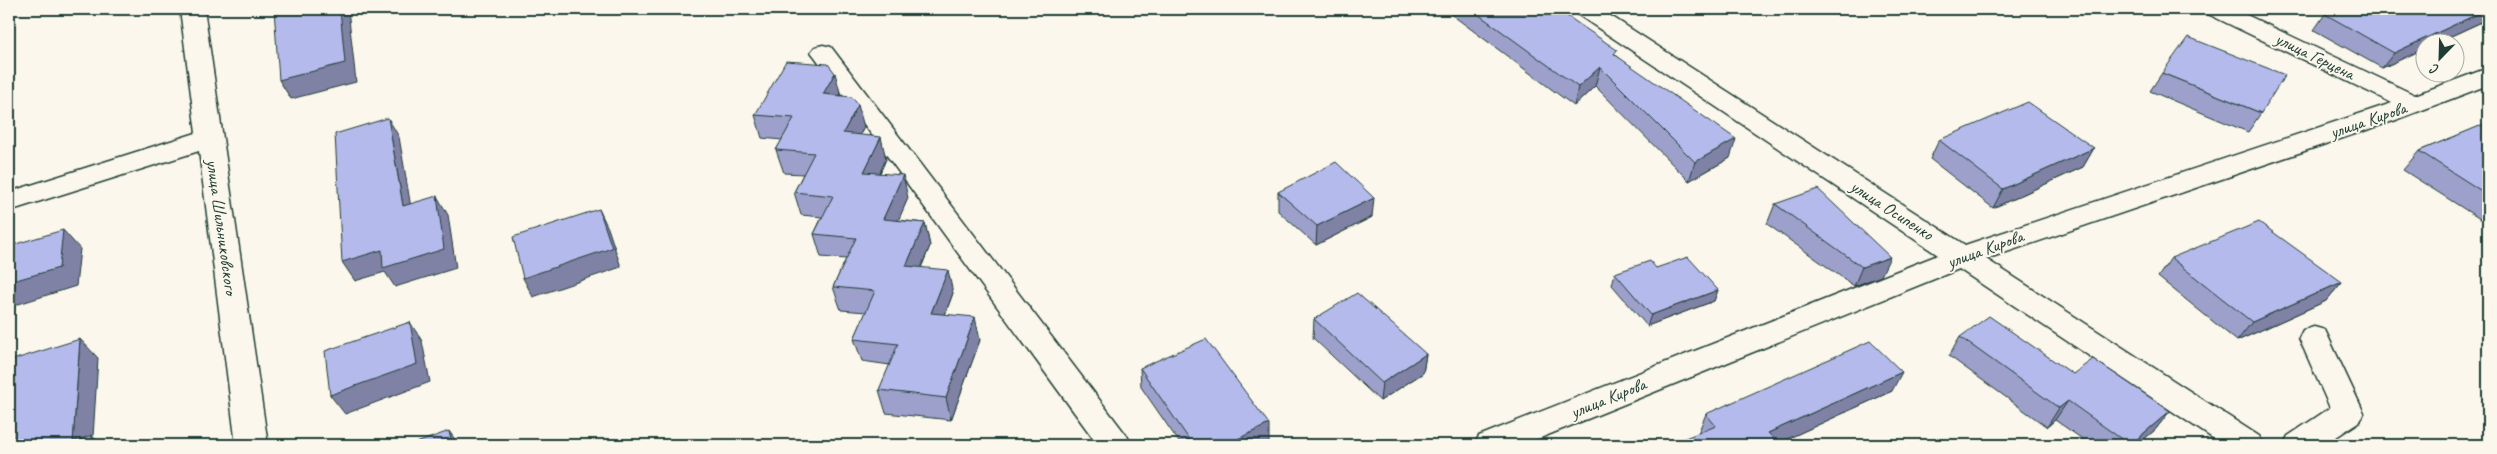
<svg xmlns="http://www.w3.org/2000/svg" width="2497" height="454" viewBox="0 0 2497 454" font-family="Caveat,sans-serif">
  <style>
    .lines { fill: none; stroke-linecap: round; stroke-linejoin: round }
    .minor-casing { stroke: #1f3d34; stroke-width: 3 }
    .minor { fill: #fbf7ec; fill-rule: evenodd }
    .wall { fill: #9ca0cb; stroke: #1f3d34 }
    .shaded-wall { fill: #7f82a5; stroke: #1f3d34 }
    .building { fill: #b5baec; stroke: #1f3d34 }
    .labels { text-anchor: middle; stroke-width: 4; stroke-linejoin: round; paint-order: stroke }
    .street-label { font-size: 18px; fill: #1f3d34; stroke: #fbf7ec }
  </style>
  <rect width="100%" height="100%" fill="#fbf7ec"/>
  <filter id="ink" filterUnits="userSpaceOnUse"><feTurbulence type="fractalNoise" baseFrequency=".02" numOctaves="2"/><feDisplacementMap in="SourceGraphic" scale="10" xChannelSelector="R" yChannelSelector="G"/><feConvolveMatrix kernelMatrix="1 2 1 2 8 2 1 2 1" color-interpolation-filters="sRGB"/></filter>
  <g filter="url(#ink)">
    <g class="lines">
      <defs>
        <g id="minor">
          <polygon points="180,9 204,9 268,445 236,445 199,151 9,211 9,192 196,133"/>
          <polygon points="1574,9 1600,9 1965,245 2392,103 2208,14 2205,9 2234,9 2415,95 2488,68 2488,85 2396,120 1986,259 2259,436 2264,445 2223,445 1959,269 1523,445 1474,445 1479,436 1938,255 1577,14"/>
          <polygon points="823,45 831,47 1127,436 1132,445 1098,445 815,57 811,52 815,47"/>
          <polygon points="2314,327 2325,330 2364,413 2359,422 2324,445 2283,445 2288,436 2330,408 2299,338 2303,330"/>
        </g>
      </defs>
      <use href="#minor" class="minor-casing"/>
      <use href="#minor" class="minor"/>
    </g>
    <g class="wall">
      <polygon points="1444,9 1557,9 1616,55 1730,158 1689,181 1595,86 1574,106"/>
      <polygon points="2488,9 2488,19 2382,68 2314,30 2325,14"/>
      <polygon points="2162,73 2261,113 2248,132 2150,91"/>
      <polygon points="841,96 864,127 860,135 886,159 880,173 908,198 898,220 925,223 930,246 921,268 953,293 945,315 980,340 951,420 886,413 879,390 890,365 862,361 854,339 866,312 841,310 833,287 846,259 821,257 814,234 822,217 801,215 794,192 803,174 784,173 776,150 782,140 762,138 755,115"/>
      <polygon points="2488,123 2488,215 2480,219 2403,170 2419,151"/>
      <polygon points="1939,140 2094,148 2083,167 1993,208 1930,159"/>
      <polygon points="1278,192 1372,217 1316,245 1278,211"/>
      <polygon points="1775,204 1881,276 1854,286 1767,224"/>
      <polygon points="2171,258 2342,282 2326,301 2237,341 2158,277"/>
      <polygon points="1656,268 1718,290 1714,301 1647,326 1612,285 1615,273"/>
      <polygon points="1314,319 1426,354 1423,373 1380,401 1313,338"/>
      <polygon points="1960,337 2073,374 2170,411 2155,430 2137,445 2091,445 2055,420 2047,427 1949,356"/>
      <polygon points="1140,368 1269,443 1263,445 1181,445 1141,387"/>
      <polygon points="1892,391 1778,443 1698,433 1706,414"/>
    </g>
    <g class="shaded-wall">
      <polygon points="340,9 348,9 356,82 291,99 279,80"/>
      <polygon points="2488,9 2488,19 2438,42 2424,42 2424,49 2382,68 2394,53"/>
      <polygon points="1600,67 1595,86 1574,106 1578,87"/>
      <polygon points="835,73 841,96 823,94"/>
      <polygon points="858,105 864,127 849,156 843,133"/>
      <polygon points="388,118 399,137 414,225 403,206"/>
      <polygon points="881,137 886,159 870,195 864,172"/>
      <polygon points="1736,139 1730,158 1689,181 1695,162"/>
      <polygon points="2094,148 2083,167 1993,208 2003,189"/>
      <polygon points="903,175 908,198 889,242 883,219"/>
      <polygon points="437,196 448,215 456,268 395,287 385,272 355,281 342,262"/>
      <polygon points="1374,198 1372,217 1316,245 1317,226"/>
      <polygon points="599,209 608,228 621,267 533,297 523,278"/>
      <polygon points="2488,210 2488,215 2480,219"/>
      <polygon points="925,223 930,246 912,289 906,266"/>
      <polygon points="63,230 80,249 76,286 9,307 9,282"/>
      <polygon points="1890,257 1881,276 1854,286 1862,267"/>
      <polygon points="948,270 953,293 937,336 931,313"/>
      <polygon points="2342,282 2326,301 2237,341 2252,322"/>
      <polygon points="1718,290 1714,301 1647,326 1651,315"/>
      <polygon points="975,317 980,340 951,420 946,398"/>
      <polygon points="410,322 422,341 430,382 345,414 330,395"/>
      <polygon points="80,339 98,358 93,437 102,445 76,445 73,442"/>
      <polygon points="1426,354 1423,373 1380,401 1382,383"/>
      <polygon points="1902,372 1892,391 1774,445 1768,433"/>
      <polygon points="2068,401 2055,420 2047,427 2059,408"/>
      <polygon points="2170,411 2155,430 2137,445 2130,445"/>
      <polygon points="1269,424 1269,443 1263,445 1225,445"/>
      <polygon points="449,431 459,445 452,445"/>
    </g>
    <g class="building">
      <polygon points="274,9 340,9 345,63 279,80"/>
      <polygon points="1471,9 1557,9 1617,50 1614,54 1736,139 1695,162 1600,67 1578,87"/>
      <polygon points="2341,9 2488,9 2394,53 2325,14"/>
      <polygon points="2188,37 2285,75 2261,113 2162,73"/>
      <polygon points="786,61 828,64 835,73 823,94 852,97 858,105 843,133 881,137 864,172 903,175 883,219 925,223 906,266 948,270 931,313 975,317 946,398 879,390 898,344 854,339 875,291 833,287 856,238 814,234 833,196 794,192 814,153 776,150 794,118 755,115"/>
      <polygon points="2028,102 2094,148 2003,189 1939,140"/>
      <polygon points="388,118 403,206 437,196 444,249 383,268 382,250 342,262 335,134"/>
      <polygon points="2487,123 2488,123 2488,195 2419,151"/>
      <polygon points="1336,162 1374,198 1317,226 1278,192"/>
      <polygon points="1818,189 1890,257 1862,267 1775,204"/>
      <polygon points="599,209 612,248 523,278 513,237"/>
      <polygon points="2259,222 2342,282 2252,322 2171,258"/>
      <polygon points="63,230 59,268 9,282 9,246"/>
      <polygon points="1688,257 1718,290 1651,315 1615,273 1650,261 1656,268"/>
      <polygon points="1357,293 1426,354 1382,383 1314,319"/>
      <polygon points="1989,316 2073,374 2093,359 2170,411 2130,445 2068,401 2059,408 1960,337"/>
      <polygon points="410,322 417,364 330,395 325,351"/>
      <polygon points="80,339 73,442 92,435 91,445 9,445 9,361"/>
      <polygon points="1206,339 1269,424 1225,445 1193,445 1140,368"/>
      <polygon points="1870,341 1902,372 1768,433 1780,445 1667,445 1716,426 1706,414"/>
      <polygon points="449,431 452,445 411,445"/>
    </g>
  </g>
  <g class="labels">
    <g class="street-label">
      <text transform="translate(2315 56) rotate(26)" y="6">улица Герцена</text>
      <text transform="translate(2368 120) rotate(-19)" y="6">улица Кирова</text>
      <text transform="translate(1892 210) rotate(33)" y="6">улица Осипенко</text>
      <text transform="translate(222 227) rotate(82)" y="6">улица Шильниковского</text>
      <text transform="translate(1985 249) rotate(-20)" y="6">улица Кирова</text>
      <text transform="translate(1608 398) rotate(-22)" y="6">улица Кирова</text>
    </g>
  </g>
  <rect width="2497" height="454" fill="none" stroke="#fbf7ec" stroke-width="30"/>
  <rect x="15" y="15" width="2467" height="424" fill="none" stroke="#1f3d34" stroke-width="2" filter="url(#ink)"/>
  <g transform="translate(2440 58) rotate(203)"><circle r="24" fill="#fbf7ec" stroke="#a3ada2"/>
  <path d="M0-4L9 19L0 12L-9 19Z" fill="#1f3d34"/>
  <text y="-8" font-size="14" font-weight="bold" text-anchor="middle" fill="#1f3d34">С</text>
  </g>
</svg>
